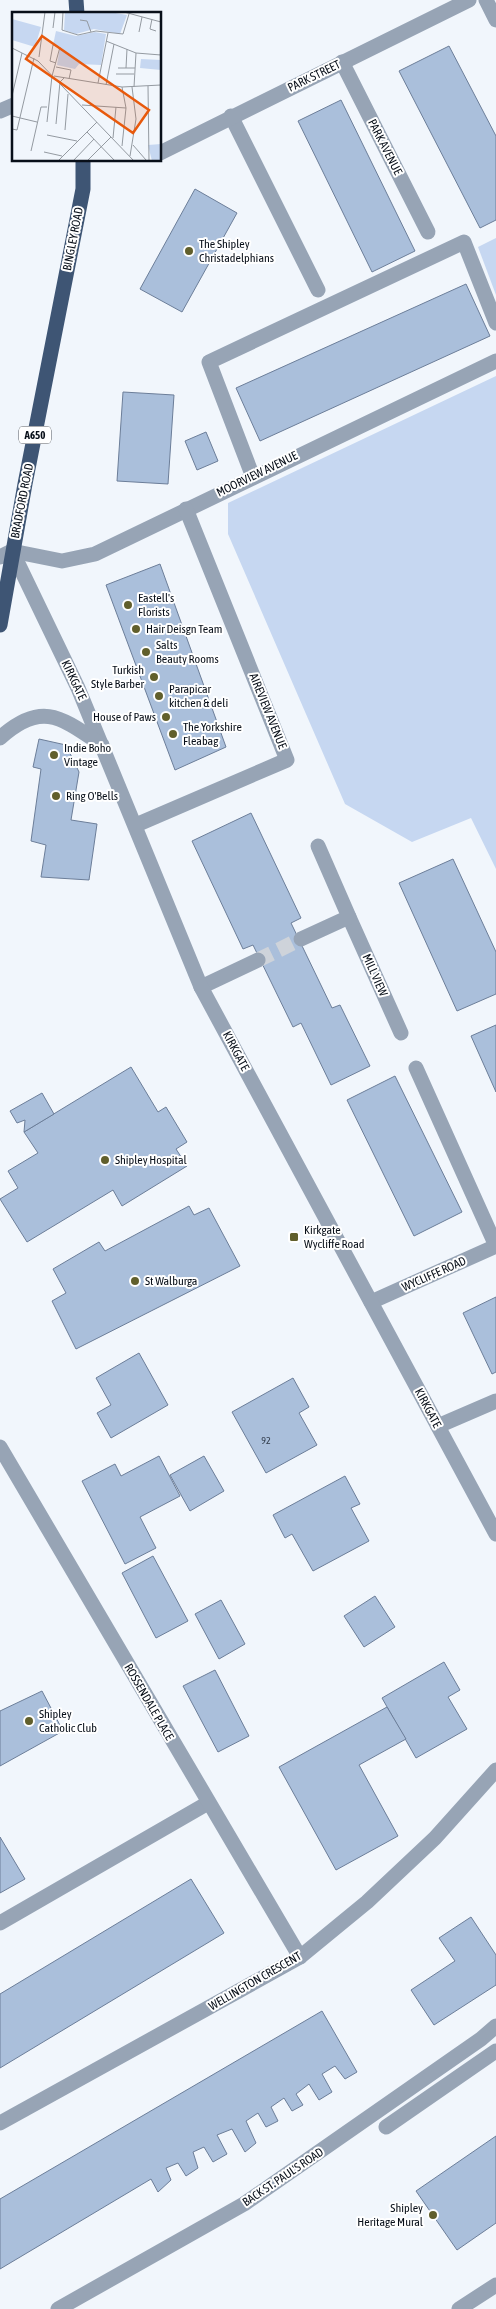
<svg xmlns="http://www.w3.org/2000/svg" width="496" height="2309" viewBox="0 0 496 2309" font-family="'Asap Condensed',sans-serif">
  <style>
    .green { fill: #c6d7f1 }
    .building { fill: #aabfdb; stroke: #6c7e99 }
    .lines { fill: none; stroke-linecap: round; stroke-linejoin: round }
    .minor-tunnel { stroke: #ced3da; stroke-width: 15; stroke-dasharray: 15 8; stroke-linecap: butt }
    .service { stroke: #97a4b5; stroke-width: 15 }
    .minor { stroke: #97a4b5; stroke-width: 15 }
    .tertiary { stroke: #97a4b5; stroke-width: 15 }
    .trunk { stroke: #3e5574; stroke-width: 15 }
    .poi-dot { fill: #615f2c; stroke: #fff; stroke-width: 2 }
    .labels { text-anchor: middle; stroke-width: 4; stroke-linejoin: round; paint-order: stroke }
    .number-label { font-size: 10px; fill: #303b4a }
    .shield { fill: #fff; stroke: #52575e; stroke-width: 1 }
    .shield-label { font-size: 11px; font-weight: bold; fill: #080f19 }
    .street-label { font-size: 12px; fill: #080f19; stroke: #fff }
    .poi-label { font-size: 12px; fill: #080f19; stroke: #fff; text-anchor: start }
    .inset-road { fill: none; stroke: #949aa1; stroke-width: 1 }
    .view { fill: #e8590c; fill-opacity: 0.15; stroke: #e8590c; stroke-width: 2.5 }
    .inset-edge { fill: none; stroke: #080f19; stroke-width: 2.5 }
  </style>
  <rect width="100%" height="100%" fill="#f1f6fc"/>
  <g class="green">
    <polygon points="496,238 496,295 478,247"/>
    <polygon points="496,376 496,869 471,818 412,842 345,804 228,534 228,503"/>
  </g>
  <g class="building">
    <polygon points="449,46 496,136 496,220 480,228 399,71"/>
    <polygon points="341,100 415,251 372,272 298,121"/>
    <polygon points="195,189 237,213 182,312 140,289"/>
    <polygon points="466,284 490,336 260,441 236,388"/>
    <polygon points="123,392 174,395 168,484 117,481"/>
    <polygon points="206,432 218,461 197,470 185,441"/>
    <polygon points="160,564 226,747 175,770 106,585"/>
    <polygon points="39,739 66,745 79,772 71,820 97,824 89,880 41,877 46,845 31,841 41,769 33,767"/>
    <polygon points="251,813 301,918 291,923 332,1008 340,1005 370,1066 331,1085 301,1023 293,1027 253,945 243,949 192,841"/>
    <polygon points="453,859 496,952 496,994 457,1011 399,883"/>
    <polygon points="496,1025 496,1092 471,1036"/>
    <polygon points="131,1067 158,1112 166,1107 187,1142 176,1149 187,1166 122,1206 113,1190 27,1242 0,1199 18,1188 8,1171 38,1153 24,1132"/>
    <polygon points="395,1076 462,1212 414,1236 347,1100"/>
    <polygon points="42,1093 54,1114 24,1132 25,1120 17,1123 10,1111"/>
    <polygon points="189,1206 194,1215 209,1208 240,1266 76,1349 52,1301 66,1293 53,1269 99,1242 105,1251"/>
    <polygon points="496,1297 496,1372 492,1374 463,1313"/>
    <polygon points="139,1353 168,1405 111,1438 97,1413 111,1405 96,1378"/>
    <polygon points="293,1378 309,1407 299,1413 317,1445 266,1473 232,1412"/>
    <polygon points="159,1456 180,1496 140,1517 156,1548 125,1564 82,1481 115,1464 121,1476"/>
    <polygon points="204,1456 224,1491 190,1511 170,1475"/>
    <polygon points="345,1476 360,1504 351,1508 369,1541 313,1571 292,1534 285,1538 273,1515"/>
    <polygon points="153,1556 188,1621 156,1638 122,1573"/>
    <polygon points="375,1596 395,1627 364,1647 344,1616"/>
    <polygon points="221,1600 245,1644 219,1659 195,1614"/>
    <polygon points="444,1662 460,1690 448,1697 467,1729 416,1758 382,1698"/>
    <polygon points="215,1670 249,1736 218,1752 183,1686"/>
    <polygon points="42,1691 63,1731 0,1766 0,1711"/>
    <polygon points="387,1707 406,1739 359,1765 398,1836 336,1870 279,1767"/>
    <polygon points="0,1837 25,1879 0,1893"/>
    <polygon points="191,1879 224,1933 0,2068 0,1994"/>
    <polygon points="471,1917 496,1955 496,1985 434,2025 411,1990 455,1961 439,1938"/>
    <polygon points="322,2011 357,2072 345,2079 335,2066 322,2074 332,2092 319,2100 309,2084 296,2094 303,2105 292,2111 284,2098 271,2107 278,2121 266,2127 258,2113 246,2121 256,2143 245,2152 232,2129 217,2135 227,2154 213,2162 204,2147 193,2152 198,2168 186,2176 178,2163 166,2168 171,2180 158,2192 151,2179 0,2269 0,2199"/>
    <polygon points="496,2136 496,2223 457,2250 416,2191"/>
  </g>
  <g class="lines">
    <polyline class="minor-tunnel" points="258,960 301,939"/>
    <g class="service">
      <polyline points="486,0 496,20"/>
      <polyline points="231,116 318,290"/>
      <polyline points="253,477 209,362 464,242 496,323"/>
      <polyline points="416,1068 496,1246"/>
      <polyline points="0,1923 208,1803"/>
      <polyline points="386,2127 496,2051"/>
      <polyline points="58,2309 244,2204 481,2039 496,2026"/>
    </g>
    <g class="minor">
      <polyline points="342,62 428,232"/>
      <polyline points="0,111 14,105"/>
      <polyline points="160,153 469,0"/>
      <polyline points="0,557 12,551 62,561 95,554 496,361"/>
      <polyline points="136,825 287,760 186,509"/>
      <polyline points="349,917 401,1033"/>
      <polyline points="301,939 349,917 318,846"/>
      <polyline points="201,987 258,960"/>
      <polyline points="371,1302 496,1246"/>
      <polyline points="438,1426 496,1401"/>
      <polyline points="0,1447 300,1957"/>
      <polyline points="0,2123 300,1957 367,1902 435,1838 496,1770"/>
      <polyline points="459,2309 496,2285"/>
    </g>
    <g class="tertiary">
      <polyline points="12,551 78,688 201,987 496,1534"/>
      <path d="M0,738C42,700 62,718 102,745"/>
    </g>
    <g class="trunk">
      <polyline points="76,0 77,14"/>
      <polyline points="0,625 25,484 83,189 83,160"/>
    </g>
  </g>
  <g class="poi-dot">
    <circle cx="189" cy="251" r="5"/>
    <circle cx="128" cy="605" r="5"/>
    <circle cx="136" cy="629" r="5"/>
    <circle cx="146" cy="652" r="5"/>
    <circle cx="154" cy="677" r="5"/>
    <circle cx="159" cy="696" r="5"/>
    <circle cx="166" cy="717" r="5"/>
    <circle cx="173" cy="734" r="5"/>
    <circle cx="54" cy="755" r="5"/>
    <circle cx="56" cy="796" r="5"/>
    <circle cx="105" cy="1160" r="5"/>
    <rect x="289" y="1232" width="10" height="10" rx="2.5"/>
    <circle cx="135" cy="1281" r="5"/>
    <circle cx="29" cy="1721" r="5"/>
    <circle cx="433" cy="2215" r="5"/>
  </g>
  <g class="labels">
    <g class="number-label">
      <text x="266" y="1444">92</text>
    </g>
    <rect class="shield" x="19" y="426.5" width="32" height="17" rx="4"/>
    <g class="shield-label">
      <text x="35" y="439">A650</text>
    </g>
    <g class="street-label">
      <text transform="translate(314 76) rotate(-26)" y="4">PARK STREET</text>
      <text transform="translate(385 147) rotate(63)" y="4">PARK AVENUE</text>
      <text transform="translate(73 239) rotate(-79)" y="4">BINGLEY ROAD</text>
      <text transform="translate(257 474) rotate(-26)" y="4">MOORVIEW AVENUE</text>
      <text transform="translate(22 501) rotate(-79)" y="4">BRADFORD ROAD</text>
      <text transform="translate(74 680) rotate(65)" y="4">KIRKGATE</text>
      <text transform="translate(268 711) rotate(68)" y="4">AIREVIEW AVENUE</text>
      <text transform="translate(375 975) rotate(66)" y="4">MILL VIEW</text>
      <text transform="translate(236 1051) rotate(62)" y="4">KIRKGATE</text>
      <text transform="translate(434 1274) rotate(-24)" y="4">WYCLIFFE ROAD</text>
      <text transform="translate(428 1408) rotate(62)" y="4">KIRKGATE</text>
      <text transform="translate(149 1702) rotate(60)" y="4">ROSSENDALE PLACE</text>
      <text transform="translate(255 1981) rotate(-30)" y="4">WELLINGTON CRESCENT</text>
      <text transform="translate(283 2177) rotate(-34)" y="4">BACK ST. PAUL'S ROAD</text>
    </g>
    <g class="poi-label">
      <text x="199" y="248">The Shipley<tspan x="199" dy="14">Christadelphians</tspan></text>
      <text x="138" y="602">Eastell's<tspan x="138" dy="14">Florists</tspan></text>
      <text x="146" y="633">Hair Deisgn Team</text>
      <text x="156" y="649">Salts<tspan x="156" dy="14">Beauty Rooms</tspan></text>
      <text x="144" y="674" text-anchor="end">Turkish<tspan x="144" dy="14">Style Barber</tspan></text>
      <text x="169" y="693">Parapicar<tspan x="169" dy="14">kitchen &amp; deli</tspan></text>
      <text x="156" y="721" text-anchor="end">House of Paws</text>
      <text x="183" y="731">The Yorkshire<tspan x="183" dy="14">Fleabag</tspan></text>
      <text x="64" y="752">Indie Boho<tspan x="64" dy="14">Vintage</tspan></text>
      <text x="66" y="800">Ring O'Bells</text>
      <text x="115" y="1164">Shipley Hospital</text>
      <text x="304" y="1234">Kirkgate<tspan x="304" dy="14">Wycliffe Road</tspan></text>
      <text x="145" y="1285">St Walburga</text>
      <text x="39" y="1718">Shipley<tspan x="39" dy="14">Catholic Club</tspan></text>
      <text x="423" y="2212" text-anchor="end">Shipley<tspan x="423" dy="14">Heritage Mural</tspan></text>
    </g>
  </g>
  <g transform="translate(12 12)">
    <rect width="149" height="149" fill="#f1f6fc"/>
    <path d="M53,0H98L115,3L108,22L82,17L64,22L52,18ZM0,7L29,15L23,35L0,28ZM44,19L64,24L83,20L94,22L89,53L67,52L63,57L45,53L48,35L41,33ZM129,47L149,48V58L128,56ZM149,132V149H140L136,133Z" fill="#c6d7f1"/>
    <path class="inset-road" d="M51,0L50,18L66,23L84,19L111,22L117,2M112,0L149,10M140,7L138,17L144,19M68,8L75,9L79,20M41,16L43,0M127,20L130,5M94,29L124,41L149,43M0,36L26,49L122,149M27,45L33,0M44,51L38,49L41,33L47,35M44,55L59,58L57,67M106,56H123M114,56L115,37M104,62H122M42,64L110,75L149,73M86,71L96,21M94,73L102,32M136,74L137,149M122,75L124,41M0,84L10,41M70,93L114,96M0,104L25,110M35,110L40,64L48,35M44,112L48,70L52,66M0,117L5,118L22,46M53,118L56,82M75,120L103,149M35,123L65,129M101,126L104,95M121,133L134,148M110,134L114,96L110,75M19,139L29,95H35M32,140L50,144M118,144L124,107L120,75M46,149L85,110M61,149L82,127M75,149L99,125"/>
    <path class="view" d="M30,24L137,98L121,121L14,47Z"/>
    <rect width="149" height="149" class="inset-edge"/>
  </g>
</svg>
